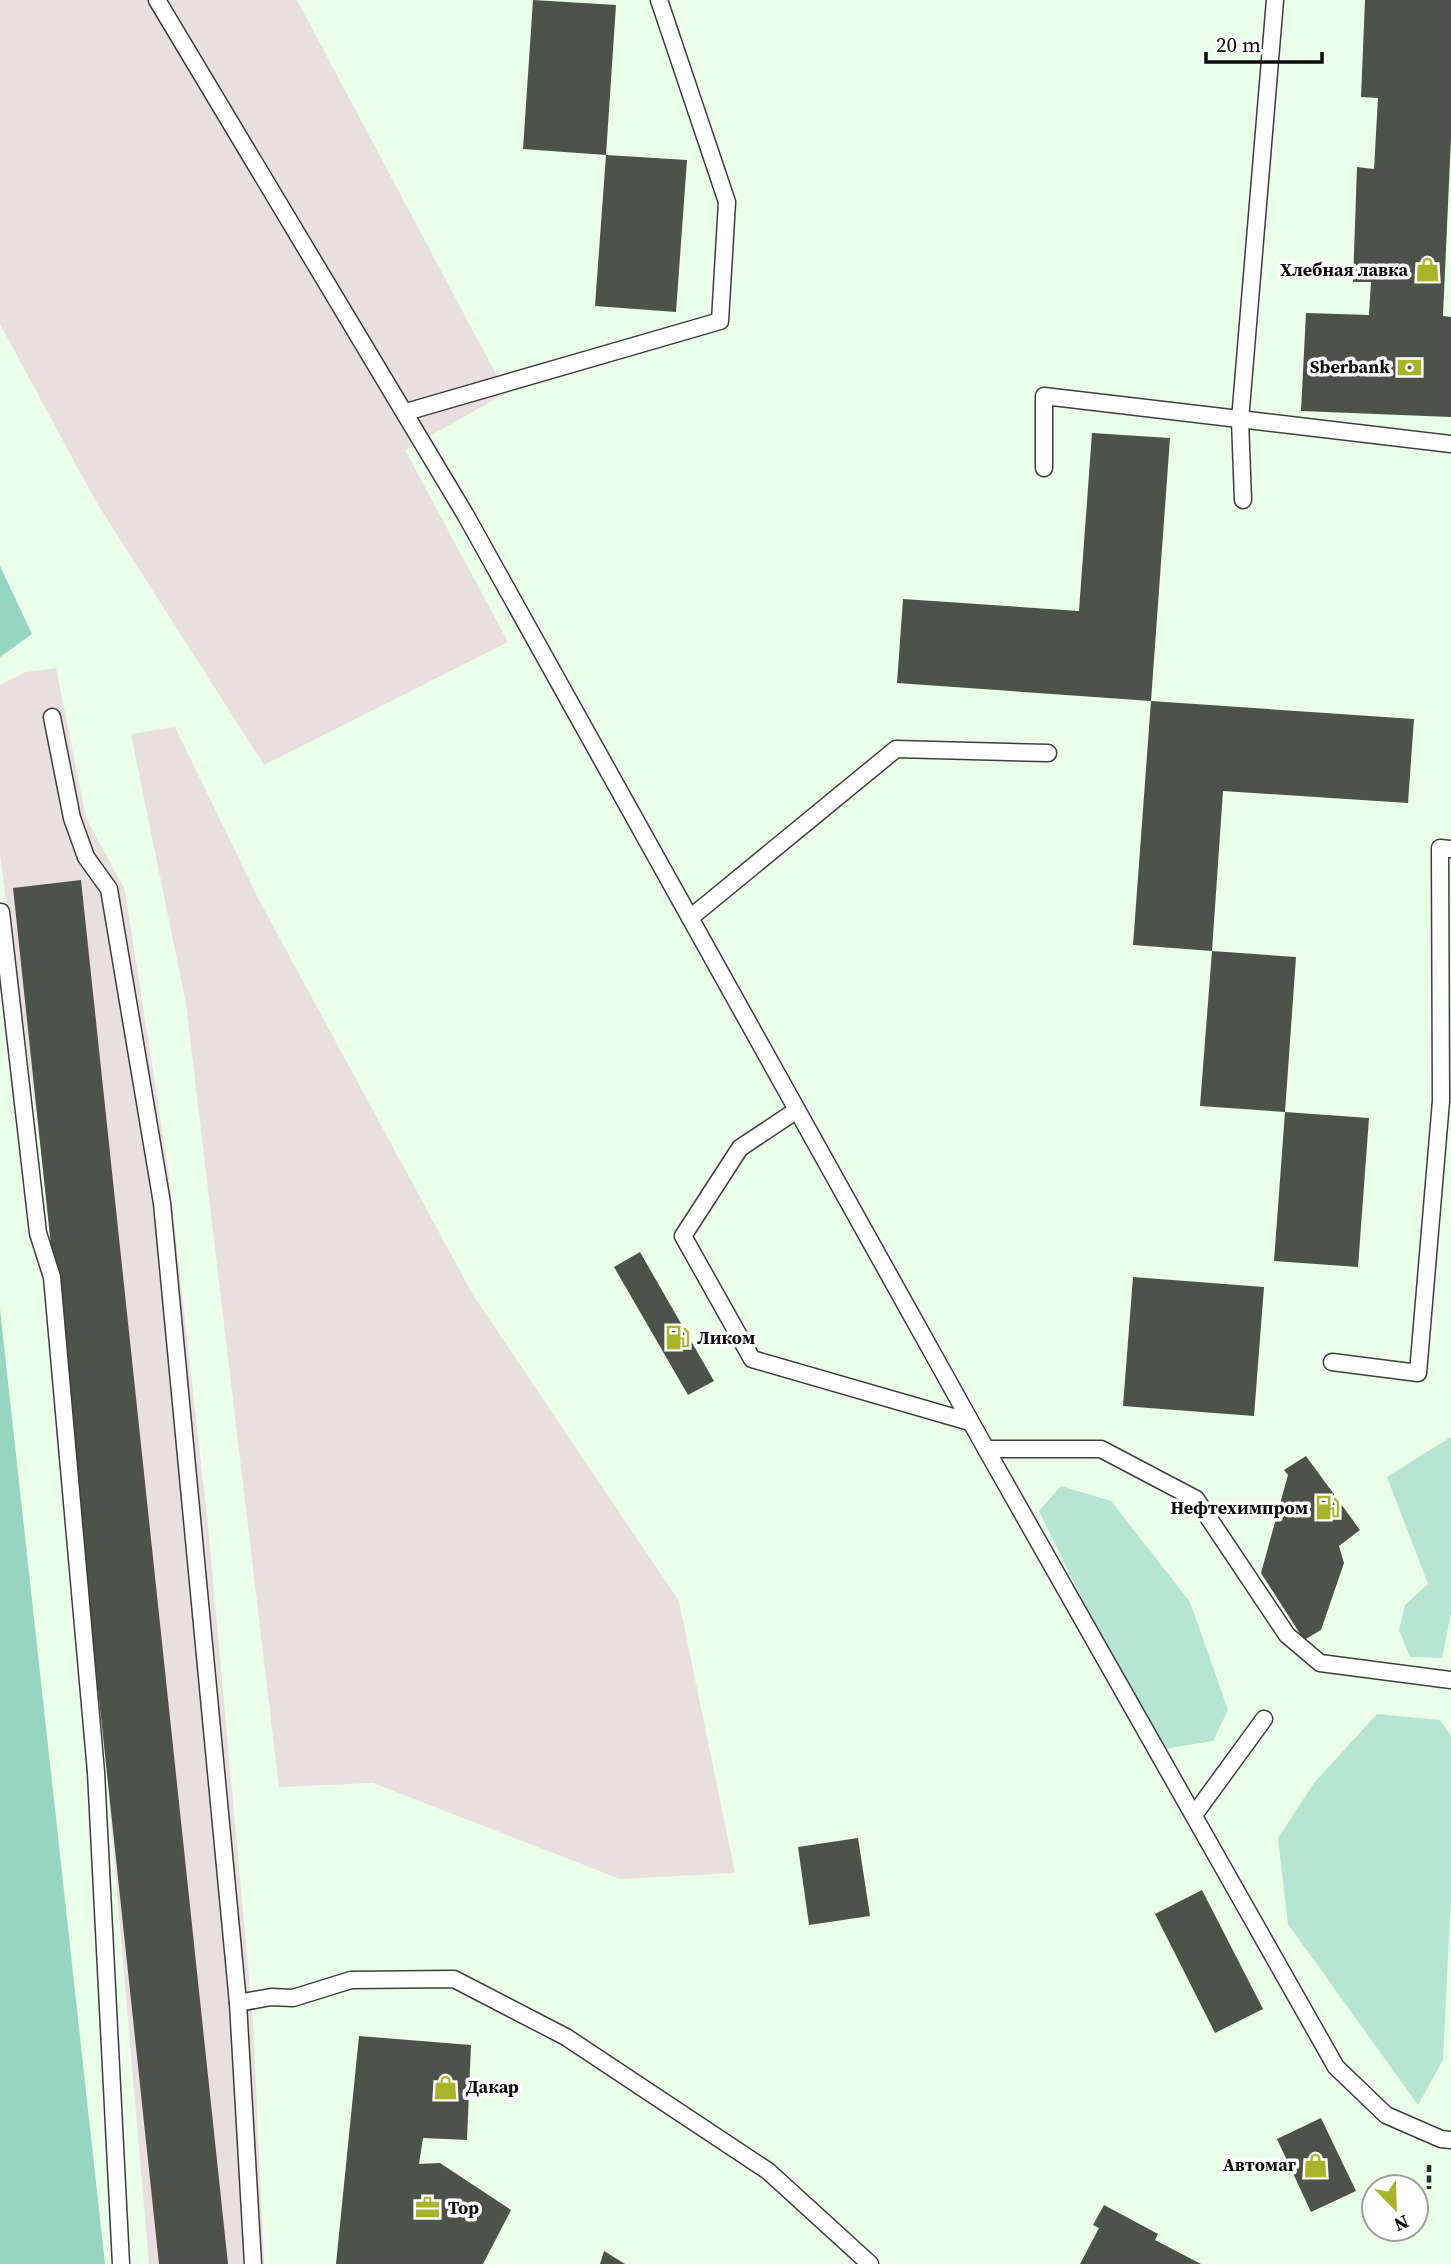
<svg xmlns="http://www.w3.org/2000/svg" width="1451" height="2264" viewBox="0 0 1451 2264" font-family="'Source Serif 4',serif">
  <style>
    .industrial { fill: #eadfdf }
    .green { fill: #b6e6d3 }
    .forest { fill: #96d6c1 }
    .building { fill: #4d5348 }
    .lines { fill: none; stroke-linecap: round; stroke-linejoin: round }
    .service-casing { stroke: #3e3e3e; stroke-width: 19 }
    .path { stroke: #2d2d2d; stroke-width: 4.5; stroke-dasharray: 7 3.5; stroke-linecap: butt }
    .service { stroke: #fff; stroke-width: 16 }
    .labels { text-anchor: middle; stroke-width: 7; stroke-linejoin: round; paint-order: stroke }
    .poi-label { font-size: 18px; font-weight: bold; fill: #0b0b0b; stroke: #fff; text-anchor: end }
  </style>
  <rect width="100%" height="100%" fill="#ebfee9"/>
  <g class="industrial">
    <polygon points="0,0 297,0 506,393 405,450 508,642 264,765 95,500 0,324"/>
    <polygon points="56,668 86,818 125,890 168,1168 208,1526 253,2022 264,2264 149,2264 66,1300 54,1242 0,856 0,685 26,672"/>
    <polygon points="175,727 259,900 473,1295 679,1601 735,1873 620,1879 373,1783 279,1787 186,1004 131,734"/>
  </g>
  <g class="green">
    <polygon points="1451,1437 1451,1614 1442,1658 1410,1657 1399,1630 1405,1605 1428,1584 1387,1477"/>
    <polygon points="1061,1486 1111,1501 1190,1602 1228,1710 1213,1741 1164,1749 1102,1640 1039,1511"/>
    <polygon points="1377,1714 1440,1720 1451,1736 1451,1896 1443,2060 1418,2105 1288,1924 1278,1838 1314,1783"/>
  </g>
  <g class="forest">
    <polygon points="0,566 32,634 0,657"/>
    <polygon points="0,1309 105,2264 0,2264"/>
  </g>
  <g class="building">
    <polygon points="533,0 616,5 606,155 687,160 676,312 595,306 606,155 523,149"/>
    <polygon points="1365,0 1451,0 1451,138 1443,316 1451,317 1451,417 1301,411 1306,313 1369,315 1371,282 1353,282 1357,167 1374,169 1378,98 1361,97"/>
    <polygon points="1092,433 1170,438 1151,701 897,683 903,599 1079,611"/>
    <polygon points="1151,701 1414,719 1408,803 1223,791 1212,951 1296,957 1285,1112 1200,1106 1212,951 1133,945"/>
    <polygon points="81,880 228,2264 159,2264 13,888"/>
    <polygon points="1285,1112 1369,1118 1358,1267 1274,1261"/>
    <polygon points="640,1252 714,1381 688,1395 614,1267"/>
    <polygon points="1133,1277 1264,1287 1254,1416 1123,1406"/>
    <polygon points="1306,1456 1360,1530 1339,1546 1344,1563 1321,1630 1304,1640 1261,1573 1288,1475 1284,1470"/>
    <polygon points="858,1838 870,1916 809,1925 798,1847"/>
    <polygon points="1202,1890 1263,2009 1215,2033 1155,1914"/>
    <polygon points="359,2036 471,2045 467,2140 423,2138 419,2164 440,2163 511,2210 483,2264 336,2264"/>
    <polygon points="1321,2118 1356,2191 1311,2212 1277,2139"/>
    <polygon points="1104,2205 1158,2234 1155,2240 1201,2264 1080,2264 1099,2228 1093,2225"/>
    <polygon points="604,2251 625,2264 600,2264"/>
  </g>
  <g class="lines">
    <defs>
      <g id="service">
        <polyline points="157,0 465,514 986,1449 1336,2067 1386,2115 1441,2139 1451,2140"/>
        <polyline points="406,412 720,321 727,202 659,0"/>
        <polyline points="1044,468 1044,396 1451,444"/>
        <polyline points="1243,500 1240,420 1275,0"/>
        <polyline points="52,717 72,818 86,857 109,889 162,1203 238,2003 253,2264"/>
        <polyline points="1,912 38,1233 52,1277 96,1772 121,2264"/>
        <polyline points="690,918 896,749 1048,753"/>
        <polyline points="797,1110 740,1148 683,1236 752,1359 970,1422"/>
        <polyline points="1332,1362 1418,1373 1441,1101 1440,848 1451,849"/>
        <polyline points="986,1449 1101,1449 1196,1499 1287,1635 1320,1663 1451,1680"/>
        <polyline points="1194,1815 1264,1719"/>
        <polyline points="238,2003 271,1997 293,1998 351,1980 454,1979 566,2037 768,2171 870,2264"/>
      </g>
    </defs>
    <use href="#service" class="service-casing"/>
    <polyline class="path" points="1429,2165 1429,2189"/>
    <use href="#service" class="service"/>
  </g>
  <defs>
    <symbol id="shop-bare" viewBox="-9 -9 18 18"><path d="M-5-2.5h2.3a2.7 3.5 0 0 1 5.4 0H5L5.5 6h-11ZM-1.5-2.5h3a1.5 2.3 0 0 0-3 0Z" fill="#a9b42a" stroke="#fff" stroke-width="2.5" paint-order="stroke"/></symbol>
    <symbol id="bank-bare" viewBox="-9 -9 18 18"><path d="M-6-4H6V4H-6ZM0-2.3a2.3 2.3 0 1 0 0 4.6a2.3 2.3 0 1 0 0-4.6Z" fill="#a9b42a" stroke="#fff" stroke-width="2.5" paint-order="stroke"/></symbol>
    <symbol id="fuel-bare" viewBox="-9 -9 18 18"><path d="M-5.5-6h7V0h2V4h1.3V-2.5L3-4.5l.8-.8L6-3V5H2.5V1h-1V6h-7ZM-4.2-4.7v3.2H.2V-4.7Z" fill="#a9b42a" stroke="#fff" stroke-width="2.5" paint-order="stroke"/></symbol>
    <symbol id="office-bare" viewBox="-9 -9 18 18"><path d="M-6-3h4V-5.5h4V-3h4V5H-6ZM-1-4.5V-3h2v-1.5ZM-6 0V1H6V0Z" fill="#a9b42a" stroke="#fff" stroke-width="2.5" paint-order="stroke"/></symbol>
  </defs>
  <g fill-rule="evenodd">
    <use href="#shop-bare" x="1410" y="252" width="35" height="35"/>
    <use href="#bank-bare" x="1392" y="350" width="35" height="35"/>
    <use href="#fuel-bare" x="660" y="1320" width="35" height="35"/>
    <use href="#fuel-bare" x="1310" y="1490" width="35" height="35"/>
    <use href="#shop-bare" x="428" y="2070" width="35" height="35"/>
    <use href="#shop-bare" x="1298" y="2148" width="35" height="35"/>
    <use href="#office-bare" x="410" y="2190" width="35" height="35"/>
  </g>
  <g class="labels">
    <g class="poi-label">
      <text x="1408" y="276">Хлебная лавка</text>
      <text x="1390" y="373">Sberbank</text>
      <text x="697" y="1344" text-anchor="start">Ликом</text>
      <text x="1308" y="1514">Нефтехимпром</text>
      <text x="466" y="2093" text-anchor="start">Дакар</text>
      <text x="1296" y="2171">Автомаг</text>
      <text x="448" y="2214" text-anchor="start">Тор</text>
    </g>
  </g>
  <g transform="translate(1395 2208) rotate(157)"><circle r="33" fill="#ffffff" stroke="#9d9d9d" stroke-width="2"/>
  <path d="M0-5L12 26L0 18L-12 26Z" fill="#a9b42a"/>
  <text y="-10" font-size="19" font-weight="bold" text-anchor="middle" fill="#0b0b0b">N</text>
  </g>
  <path d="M1206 52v10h116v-10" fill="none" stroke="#0b0b0b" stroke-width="3.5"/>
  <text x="1216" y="52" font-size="21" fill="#0b0b0b" stroke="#ffffff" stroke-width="5" paint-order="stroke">20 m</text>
</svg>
